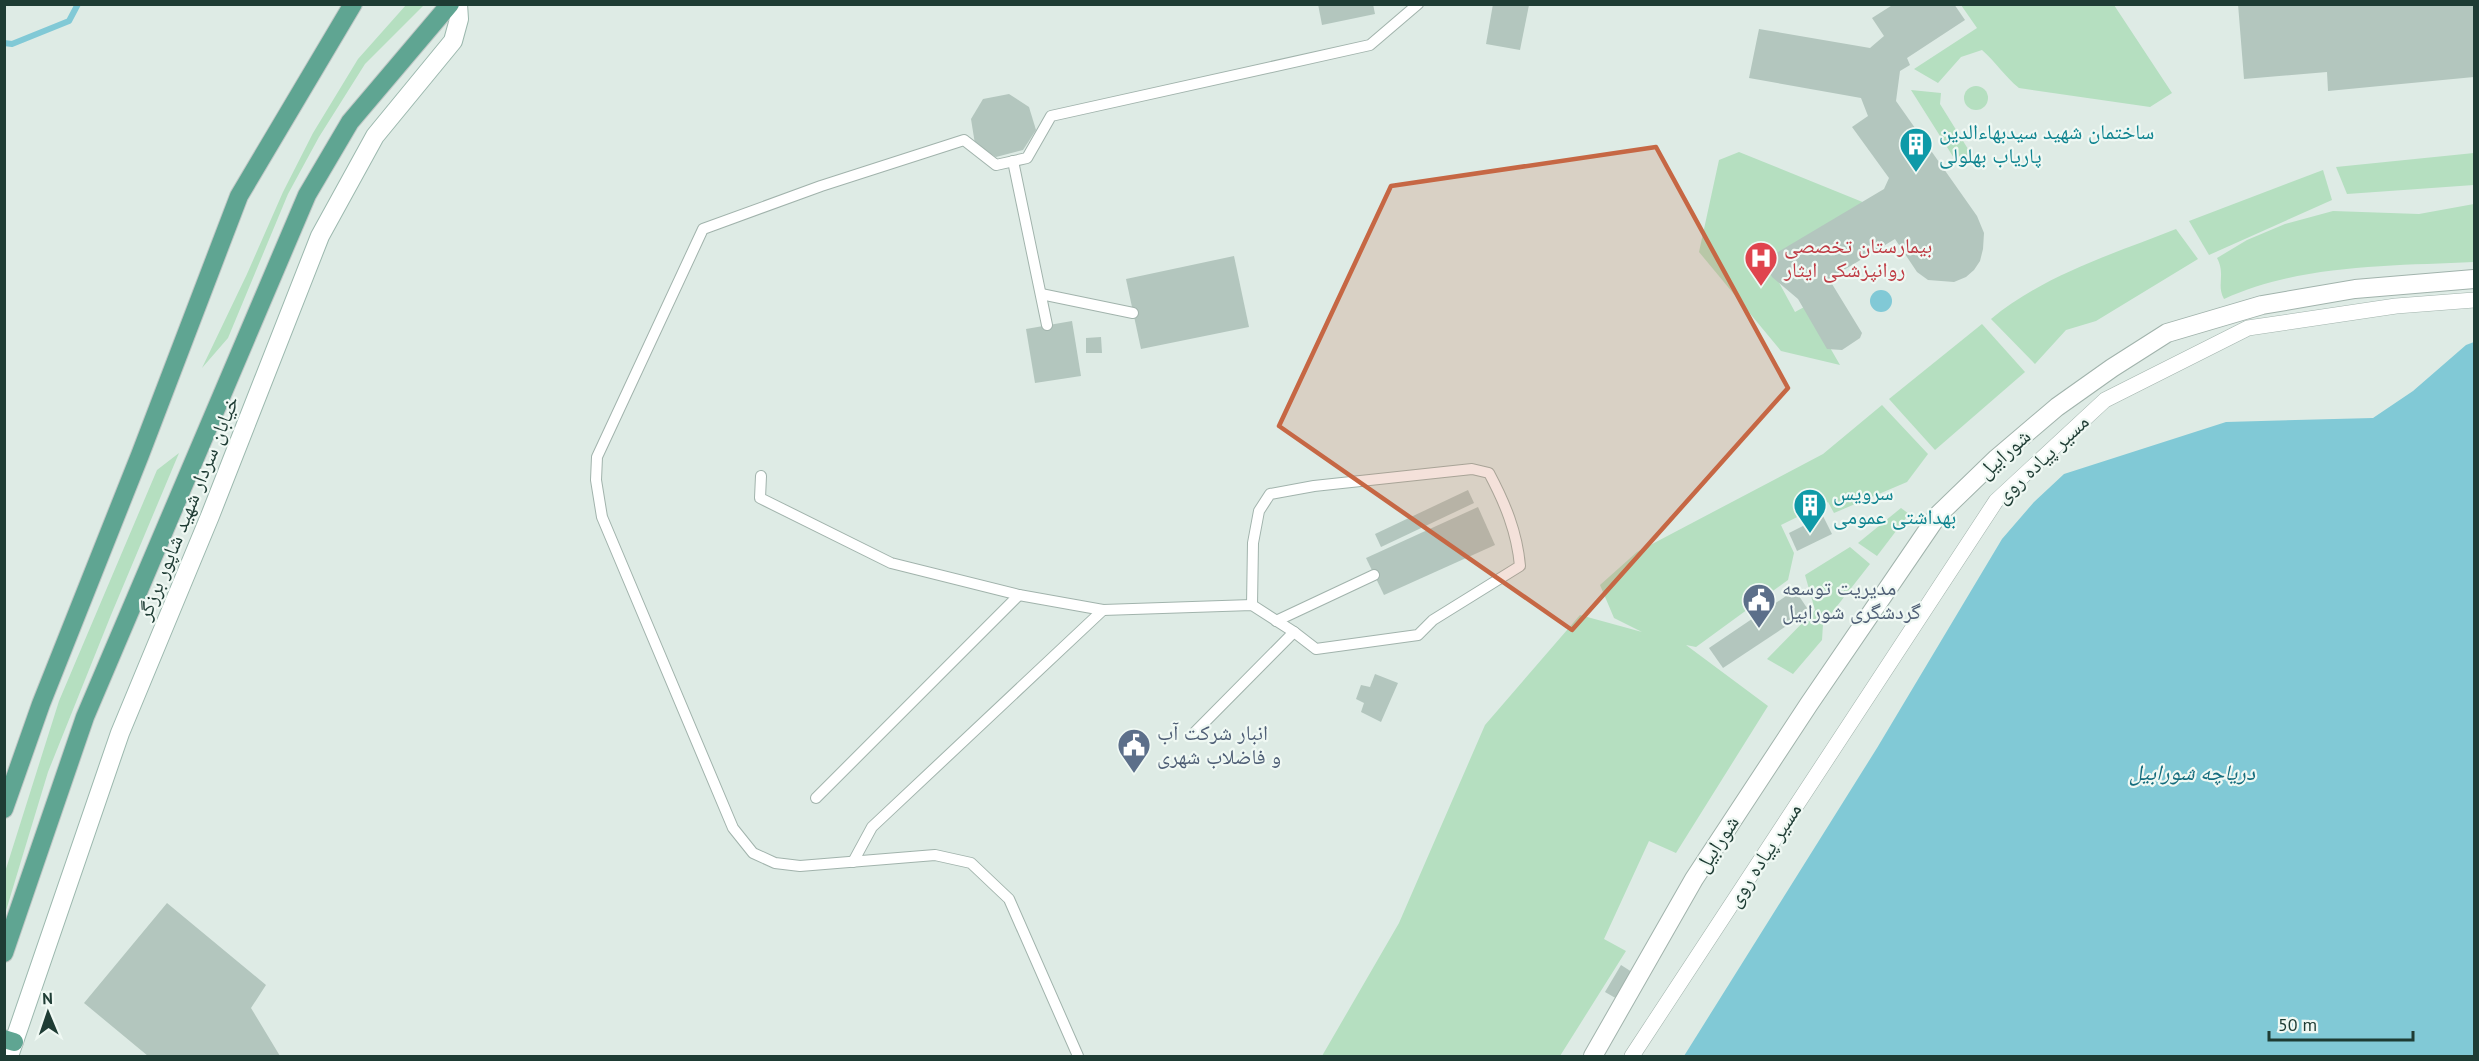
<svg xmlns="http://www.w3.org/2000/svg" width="2479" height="1061" viewBox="0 0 2479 1061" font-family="'PT Sans','Noto Naskh Arabic',sans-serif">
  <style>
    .green { fill: #b5dfc0 }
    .water { fill: #81c9d6 }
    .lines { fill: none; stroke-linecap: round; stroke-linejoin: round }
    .stream { stroke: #81c9d6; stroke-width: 6 }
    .building { fill: #b3c6be }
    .service-casing { stroke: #a1b3ac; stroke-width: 12 }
    .pedestrian-casing { stroke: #a1b3ac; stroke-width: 16 }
    .minor-casing { stroke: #a1b3ac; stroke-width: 20 }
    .secondary-casing { stroke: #9cb8ae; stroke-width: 20 }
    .primary-casing { stroke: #c0c8c6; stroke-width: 20 }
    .service { stroke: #fff; stroke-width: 10 }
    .pedestrian { stroke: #fff; stroke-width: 15 }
    .minor { stroke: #fff; stroke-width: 18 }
    .secondary { stroke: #fff; stroke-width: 18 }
    .primary { stroke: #5fa592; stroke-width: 18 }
    .marked { fill: #c66744; fill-opacity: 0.2; stroke: #c66744; stroke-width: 4.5; stroke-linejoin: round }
    .labels { text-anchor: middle; stroke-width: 4.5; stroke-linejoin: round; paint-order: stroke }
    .culture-label { font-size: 21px; fill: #0d838f; stroke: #eff8f3; text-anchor: start }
    .health-label { font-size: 21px; fill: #be3a42; stroke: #eff8f3; text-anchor: start }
    .street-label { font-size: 21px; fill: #1e3c34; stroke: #eff8f3 }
    .service-label { font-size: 21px; fill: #4e5e75; stroke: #eff8f3; text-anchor: start }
    .water-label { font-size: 22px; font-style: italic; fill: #146c7d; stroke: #eff8f3 }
  </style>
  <rect width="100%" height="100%" fill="#deebe5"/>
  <g class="green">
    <polygon points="406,5 424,5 365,64 319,137 288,194 228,338 202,368 247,274 283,192 313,133 358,59"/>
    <path d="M1961,5H2114L2172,93L2150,107L2019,88C2005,77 1996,62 1982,50L1961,57L1938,83L1914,69L1977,28Z"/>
    <circle cx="1976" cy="98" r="12"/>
    <polygon points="1911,90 1941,93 1940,104 1973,157 1959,166"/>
    <polygon points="1739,152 1865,203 1771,268 1795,312 1806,306 1840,365 1781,351 1699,252 1719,160"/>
    <polygon points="2474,153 2474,185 2347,194 2336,167"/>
    <polygon points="2323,170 2332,200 2209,255 2189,221"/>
    <path d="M2474,204V262C2391,266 2301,264 2224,299C2216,285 2226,275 2217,258L2247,240L2285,224L2333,211L2419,214Z"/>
    <path d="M2176,229L2198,259L2096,321L2066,330L2035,364L1991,319C2044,275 2113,254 2176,229Z"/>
    <polygon points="1982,324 2025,372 1935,450 1889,399"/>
    <polygon points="1882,405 1928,454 1907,482 1834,513 1828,502 1781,525 1794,553 1788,580 1696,647 1686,645 1768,706 1676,853 1649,841 1604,939 1626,951 1560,1056 1322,1056 1399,923 1485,725 1580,615 1642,632 1614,618 1600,585 1637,552 1823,454"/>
    <polygon points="179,453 111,615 48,772 5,914 5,872 59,701 157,470"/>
    <polygon points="1901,508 1909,514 1877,556 1858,543"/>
    <polygon points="1850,547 1870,564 1823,624 1822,640 1793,674 1767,659 1815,610 1805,575"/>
  </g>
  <g class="water">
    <circle cx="1881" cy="301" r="11"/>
    <polygon points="2474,342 2474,1056 1684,1056 1877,748 2002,539 2034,502 2064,474 2226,422 2373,418 2413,391 2466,345"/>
  </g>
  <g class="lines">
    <polyline class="stream" points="4,43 12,44 69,21 78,4"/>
  </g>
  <g class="building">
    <polygon points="1318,4 1373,4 1375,14 1322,25"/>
    <polygon points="1493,4 1529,5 1520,50 1486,44"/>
    <polygon points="1894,4 1954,4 1965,20 1907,58 1910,65 1900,71 1896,101 1977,216 1984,233 1983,249 1980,261 1974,270 1966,277 1954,282 1928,280 1917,272 1895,239 1829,279 1862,333 1860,338 1842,350 1827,349 1798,299 1772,277 1763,261 1884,189 1889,178 1852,127 1868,116 1861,98 1749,78 1759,29 1870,48 1884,36 1872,18"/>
    <polygon points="2238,4 2474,4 2474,77 2328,91 2327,72 2244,79"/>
    <polygon points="1009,94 1029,107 1036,130 1023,150 996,157 975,144 971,119 983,99"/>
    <polygon points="1234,256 1249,327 1141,349 1126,279"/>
    <polygon points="1072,321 1081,376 1035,383 1026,329"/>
    <polygon points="1101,337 1102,353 1086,353 1086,338"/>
    <polygon points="1468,490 1474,503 1381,547 1375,534"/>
    <polygon points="1478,507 1495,545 1384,595 1366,558"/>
    <polygon points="1823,516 1832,534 1797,551 1789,533"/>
    <polygon points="1795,590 1809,611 1723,668 1709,648"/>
    <polygon points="1375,674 1398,683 1381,722 1361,712 1364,703 1356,699 1361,685 1370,687"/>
    <polygon points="167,903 266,985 251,1008 280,1056 148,1056 84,1003"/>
    <polygon points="1621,965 1635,974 1619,1000 1605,992"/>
  </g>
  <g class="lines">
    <defs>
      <g id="service">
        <polyline points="1013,161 1047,325"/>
        <polyline points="1041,294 1133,313"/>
        <polyline points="761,476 760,498 891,563 1019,595 1103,610 1252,605 1294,632 1192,735"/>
        <path d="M1252,605L1253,543L1259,511L1270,494L1314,486L1472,469L1489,473C1505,503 1517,532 1520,566L1433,620L1418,635L1316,649L1294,632"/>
        <polyline points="1276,621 1374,575"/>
        <polyline points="816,798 1019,595"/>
        <polyline points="853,862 872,827 1103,610"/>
        <polyline points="1078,1056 1009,899 971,863 935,855 800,866 775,863 753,853 733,828 602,517 596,480 597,457 703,229 821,186 964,140 996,165 1027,158 1051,116 1370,45 1418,4"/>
      </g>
      <polyline id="pedestrian" points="1632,1056 1996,501 2105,400 2248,328 2396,306 2474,300"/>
      <polyline id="minor" points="1593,1056 1694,879 1809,704 1938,515 1997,458 2057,407 2112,368 2167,333 2262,305 2355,289 2474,279"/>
      <polyline id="secondary" points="9,1056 120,733 210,516 320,236 375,136 453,41 459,19 458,4"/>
      <g id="primary">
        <polyline points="4,809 41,704 140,455 239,196 353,4"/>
        <polyline points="4,953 85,717 307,195 350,122 450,4"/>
        <polyline points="4,1039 14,1042"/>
      </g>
    </defs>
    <use href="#service" class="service-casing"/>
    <use href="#pedestrian" class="pedestrian-casing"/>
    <use href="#minor" class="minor-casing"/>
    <use href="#secondary" class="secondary-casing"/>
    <use href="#primary" class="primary-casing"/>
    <use href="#service" class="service"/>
    <use href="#pedestrian" class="pedestrian"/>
    <use href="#minor" class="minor"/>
    <use href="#secondary" class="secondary"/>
    <use href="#primary" class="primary"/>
  </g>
  <path class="marked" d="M1656,147L1788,388L1572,630L1279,426L1391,186Z"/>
  <defs>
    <symbol id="building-pin" viewBox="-11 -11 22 30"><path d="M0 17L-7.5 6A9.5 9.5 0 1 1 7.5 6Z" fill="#0f9aa8" stroke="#eff8f3"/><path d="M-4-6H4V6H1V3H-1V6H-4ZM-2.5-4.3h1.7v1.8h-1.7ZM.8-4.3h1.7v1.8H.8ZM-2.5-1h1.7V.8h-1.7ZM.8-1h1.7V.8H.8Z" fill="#fff"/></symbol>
    <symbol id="hospital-pin" viewBox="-11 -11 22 30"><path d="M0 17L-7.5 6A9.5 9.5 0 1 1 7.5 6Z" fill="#e0444e" stroke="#eff8f3"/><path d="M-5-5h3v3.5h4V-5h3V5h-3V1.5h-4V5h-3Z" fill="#fff"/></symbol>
    <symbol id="civic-pin" viewBox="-11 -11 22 30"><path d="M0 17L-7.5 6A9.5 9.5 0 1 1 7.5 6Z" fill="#5c6f8a" stroke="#eff8f3"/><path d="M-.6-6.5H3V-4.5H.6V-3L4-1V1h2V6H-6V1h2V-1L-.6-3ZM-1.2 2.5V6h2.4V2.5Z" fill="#fff"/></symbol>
  </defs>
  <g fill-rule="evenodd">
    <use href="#building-pin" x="1897" y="125" width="38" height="52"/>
    <use href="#hospital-pin" x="1742" y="239" width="38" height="52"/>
    <use href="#building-pin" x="1791" y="486" width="38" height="52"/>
    <use href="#civic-pin" x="1740" y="581" width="38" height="52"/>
    <use href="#civic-pin" x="1115" y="726" width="38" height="52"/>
  </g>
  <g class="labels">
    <g class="culture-label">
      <text x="1939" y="139">ساختمان شهید سیدبهاءالدین<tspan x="1939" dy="24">پاریاب بهلولی</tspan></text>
      <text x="1833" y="500">سرویس<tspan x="1833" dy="24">بهداشتی عمومی</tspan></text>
    </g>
    <g class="health-label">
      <text x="1784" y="253">بیمارستان تخصصی<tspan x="1784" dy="24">روانپزشکی ایثار</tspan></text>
    </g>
    <g class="street-label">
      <text transform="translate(2004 454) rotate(-42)" y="7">شورابیل</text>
      <text transform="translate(2042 459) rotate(-43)" y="7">مسیر پیاده روی</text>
      <text transform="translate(188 508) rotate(-68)" y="7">خیابان سردار شهید شاپور برزگر</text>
      <text transform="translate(1717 844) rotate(-57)" y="7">شورابیل</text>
      <text transform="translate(1764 855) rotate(-57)" y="7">مسیر پیاده روی</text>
    </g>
    <g class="service-label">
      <text x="1782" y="595">مدیریت توسعه<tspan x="1782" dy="24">گردشگری شورابیل</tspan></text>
      <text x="1157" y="740">انبار شرکت آب<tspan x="1157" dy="24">و فاضلاب شهری</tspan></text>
    </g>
    <g class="water-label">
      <text x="2192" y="780">دریاچه شورابیل</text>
    </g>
  </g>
  <rect width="2479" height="1061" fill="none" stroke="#1e3c34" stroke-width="12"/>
  <g transform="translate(48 1013) rotate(358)" stroke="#eff8f3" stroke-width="4.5" paint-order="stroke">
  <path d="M0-4.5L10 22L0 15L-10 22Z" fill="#1e3c34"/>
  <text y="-9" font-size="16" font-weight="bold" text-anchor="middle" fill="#1e3c34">N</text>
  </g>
  <path d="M2269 1031v9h144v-9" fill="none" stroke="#1e3c34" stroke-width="3"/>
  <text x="2278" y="1031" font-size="18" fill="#1e3c34" stroke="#eff8f3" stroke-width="4.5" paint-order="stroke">50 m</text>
</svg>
